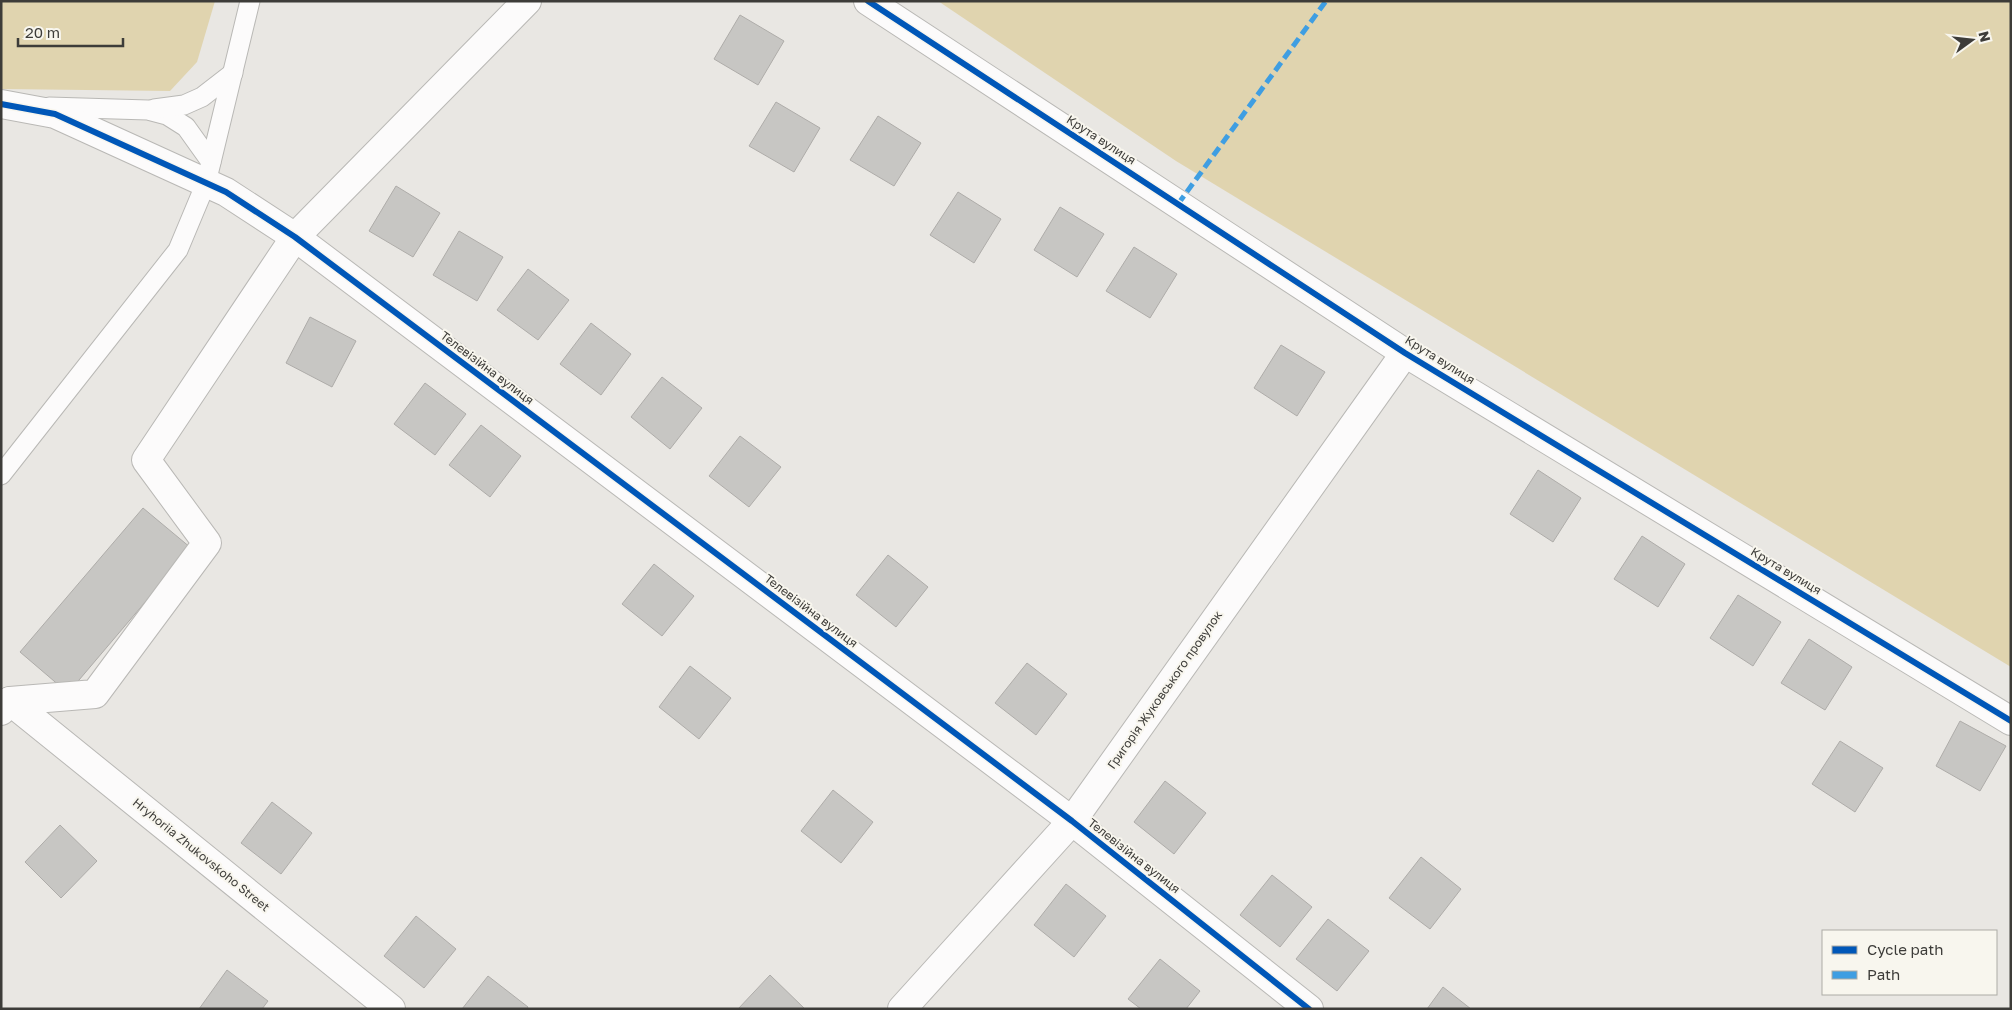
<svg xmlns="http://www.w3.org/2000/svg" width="2012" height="1010" viewBox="0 0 2012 1010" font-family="'Golos Text',sans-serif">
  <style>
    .green { fill: #e0d4af }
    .building { fill: #c7c6c3; stroke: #aeaca9 }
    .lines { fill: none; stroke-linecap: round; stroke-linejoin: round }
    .service-casing { stroke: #b9b8b5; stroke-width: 21 }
    .minor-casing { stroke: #b9b8b5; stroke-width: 30 }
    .service { stroke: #fcfbfb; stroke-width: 19 }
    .minor { stroke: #fcfbfb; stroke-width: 28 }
    .quiet { stroke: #3f9ee2; stroke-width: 5; stroke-dasharray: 10 5; stroke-linecap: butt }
    .cycleway-casing { stroke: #f8f6ee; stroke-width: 9 }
    .cycleway { stroke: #0057b8; stroke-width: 6 }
    .labels { text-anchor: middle; stroke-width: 4; stroke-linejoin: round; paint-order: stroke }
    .street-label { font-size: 12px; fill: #3d3c39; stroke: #f8f6ee }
  </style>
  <rect width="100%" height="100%" fill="#e9e7e3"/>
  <g class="green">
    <polygon points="1,1 215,1 197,62 170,91 1,89"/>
    <polygon points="938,1 2011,1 2011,667 1176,161"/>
  </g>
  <g class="building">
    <polygon points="740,15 784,41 758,85 714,59"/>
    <polygon points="776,102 820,128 794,172 749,146"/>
    <polygon points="878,116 921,143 894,186 850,160"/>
    <polygon points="396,186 440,213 413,257 369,231"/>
    <polygon points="958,192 1001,219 974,263 930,235"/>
    <polygon points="1060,207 1104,234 1077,277 1034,250"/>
    <polygon points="459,231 503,257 477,301 433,275"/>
    <polygon points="1134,247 1177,274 1150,318 1106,291"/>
    <polygon points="528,269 569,300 538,340 497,310"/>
    <polygon points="310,317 356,341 332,387 286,363"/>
    <polygon points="591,323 631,354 601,395 560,364"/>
    <polygon points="1281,345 1325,372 1297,416 1254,388"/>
    <polygon points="662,377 702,408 670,449 631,417"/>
    <polygon points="425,383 466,414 435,455 394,424"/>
    <polygon points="481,425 521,456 490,497 449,465"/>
    <polygon points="740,436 781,467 749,507 709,476"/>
    <polygon points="1538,470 1581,498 1553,542 1510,514"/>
    <polygon points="143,508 191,548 68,693 20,652"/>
    <polygon points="1642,536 1685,564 1658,607 1614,579"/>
    <polygon points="888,555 928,587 896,627 856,595"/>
    <polygon points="654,564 694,596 662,636 622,604"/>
    <polygon points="1738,595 1781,622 1753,666 1710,638"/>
    <polygon points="1809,639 1852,667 1825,710 1781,683"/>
    <polygon points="1027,663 1067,694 1036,735 995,703"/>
    <polygon points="690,666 731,698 699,739 659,707"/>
    <polygon points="1960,721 2006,746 1980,791 1936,766"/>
    <polygon points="1840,741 1883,768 1855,812 1812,784"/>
    <polygon points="1165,781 1206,813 1174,854 1134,822"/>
    <polygon points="833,790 873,822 841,863 801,831"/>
    <polygon points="272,802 312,833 281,874 241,843"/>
    <polygon points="60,825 97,861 61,898 25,862"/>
    <polygon points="1421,857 1461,889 1430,929 1389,898"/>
    <polygon points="1272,875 1312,907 1280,947 1240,915"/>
    <polygon points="1066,884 1106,916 1074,957 1034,925"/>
    <polygon points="416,916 456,949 424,988 384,956"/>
    <polygon points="1328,919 1369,951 1337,991 1296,959"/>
    <polygon points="1160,959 1200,991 1186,1009 1141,1009 1128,999"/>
    <polygon points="227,970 268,1001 262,1009 199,1009"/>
    <polygon points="770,975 805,1009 738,1009"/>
    <polygon points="488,976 528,1007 527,1009 462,1009"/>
    <polygon points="1443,987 1471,1009 1427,1009"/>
  </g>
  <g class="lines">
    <defs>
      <g id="service">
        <polyline points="49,107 148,110 167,115 186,127 211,162"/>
        <polyline points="154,109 184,105 202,97 233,73"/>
        <polyline points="1,475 178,250 206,183 250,1"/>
      </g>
      <g id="minor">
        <polyline points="868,1 1405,353 2011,721"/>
        <polyline points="1,104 55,114 226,192 295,237 1072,821 1309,1009"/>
        <polyline points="10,701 391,1009"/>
        <polyline points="1,711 10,701 95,694 207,543 146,460 295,237 527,1"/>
        <polyline points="902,1009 1072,821 1405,353"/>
      </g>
    </defs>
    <use href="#service" class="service-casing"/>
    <use href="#minor" class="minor-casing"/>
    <use href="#service" class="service"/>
    <use href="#minor" class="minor"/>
    <polyline class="quiet" points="1178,204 1326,1"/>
    <defs>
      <g id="cycleway">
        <polyline points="868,1 1405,353 2011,721"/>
        <polyline points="1,104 55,114 226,192 295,237 1072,821 1309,1009"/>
      </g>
    </defs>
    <use href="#cycleway" class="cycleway-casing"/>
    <use href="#cycleway" class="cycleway"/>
  </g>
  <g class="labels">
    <g class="street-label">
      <text transform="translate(1101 140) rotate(33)" y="4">Крута вулиця</text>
      <text transform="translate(1440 360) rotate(32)" y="4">Крута вулиця</text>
      <text transform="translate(487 368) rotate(37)" y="4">Телевізійна вулиця</text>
      <text transform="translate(1786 571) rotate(31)" y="4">Крута вулиця</text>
      <text transform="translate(811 611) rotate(37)" y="4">Телевізійна вулиця</text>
      <text transform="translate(1165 690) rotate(-55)" y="4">Григорія Жуковського провулок</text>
      <text transform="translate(201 855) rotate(39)" y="4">Hryhoriia Zhukovskoho Street</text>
      <text transform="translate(1134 856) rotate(38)" y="4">Телевізійна вулиця</text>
    </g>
  </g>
  <rect width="2012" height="1010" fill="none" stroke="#3d3c39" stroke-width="5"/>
  <rect x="1822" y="930" width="175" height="65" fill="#f8f6ee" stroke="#adaca6"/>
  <rect x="1832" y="946" width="25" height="8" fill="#0057b8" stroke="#adaca6"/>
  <text x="1867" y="955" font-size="15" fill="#3d3c39">Cycle path</text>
  <rect x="1832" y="971" width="25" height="8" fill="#3f9ee2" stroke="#adaca6"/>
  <text x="1867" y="980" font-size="15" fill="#3d3c39">Path</text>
  <g transform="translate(1972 40) rotate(75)" stroke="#f8f6ee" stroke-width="4" paint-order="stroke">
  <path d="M0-4L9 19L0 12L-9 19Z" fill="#3d3c39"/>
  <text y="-8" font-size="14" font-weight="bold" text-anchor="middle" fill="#3d3c39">N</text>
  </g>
  <path d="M18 38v8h105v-8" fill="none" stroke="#3d3c39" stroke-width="2.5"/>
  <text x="25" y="38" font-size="15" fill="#3d3c39" stroke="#f8f6ee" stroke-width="4" paint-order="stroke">20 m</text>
</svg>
